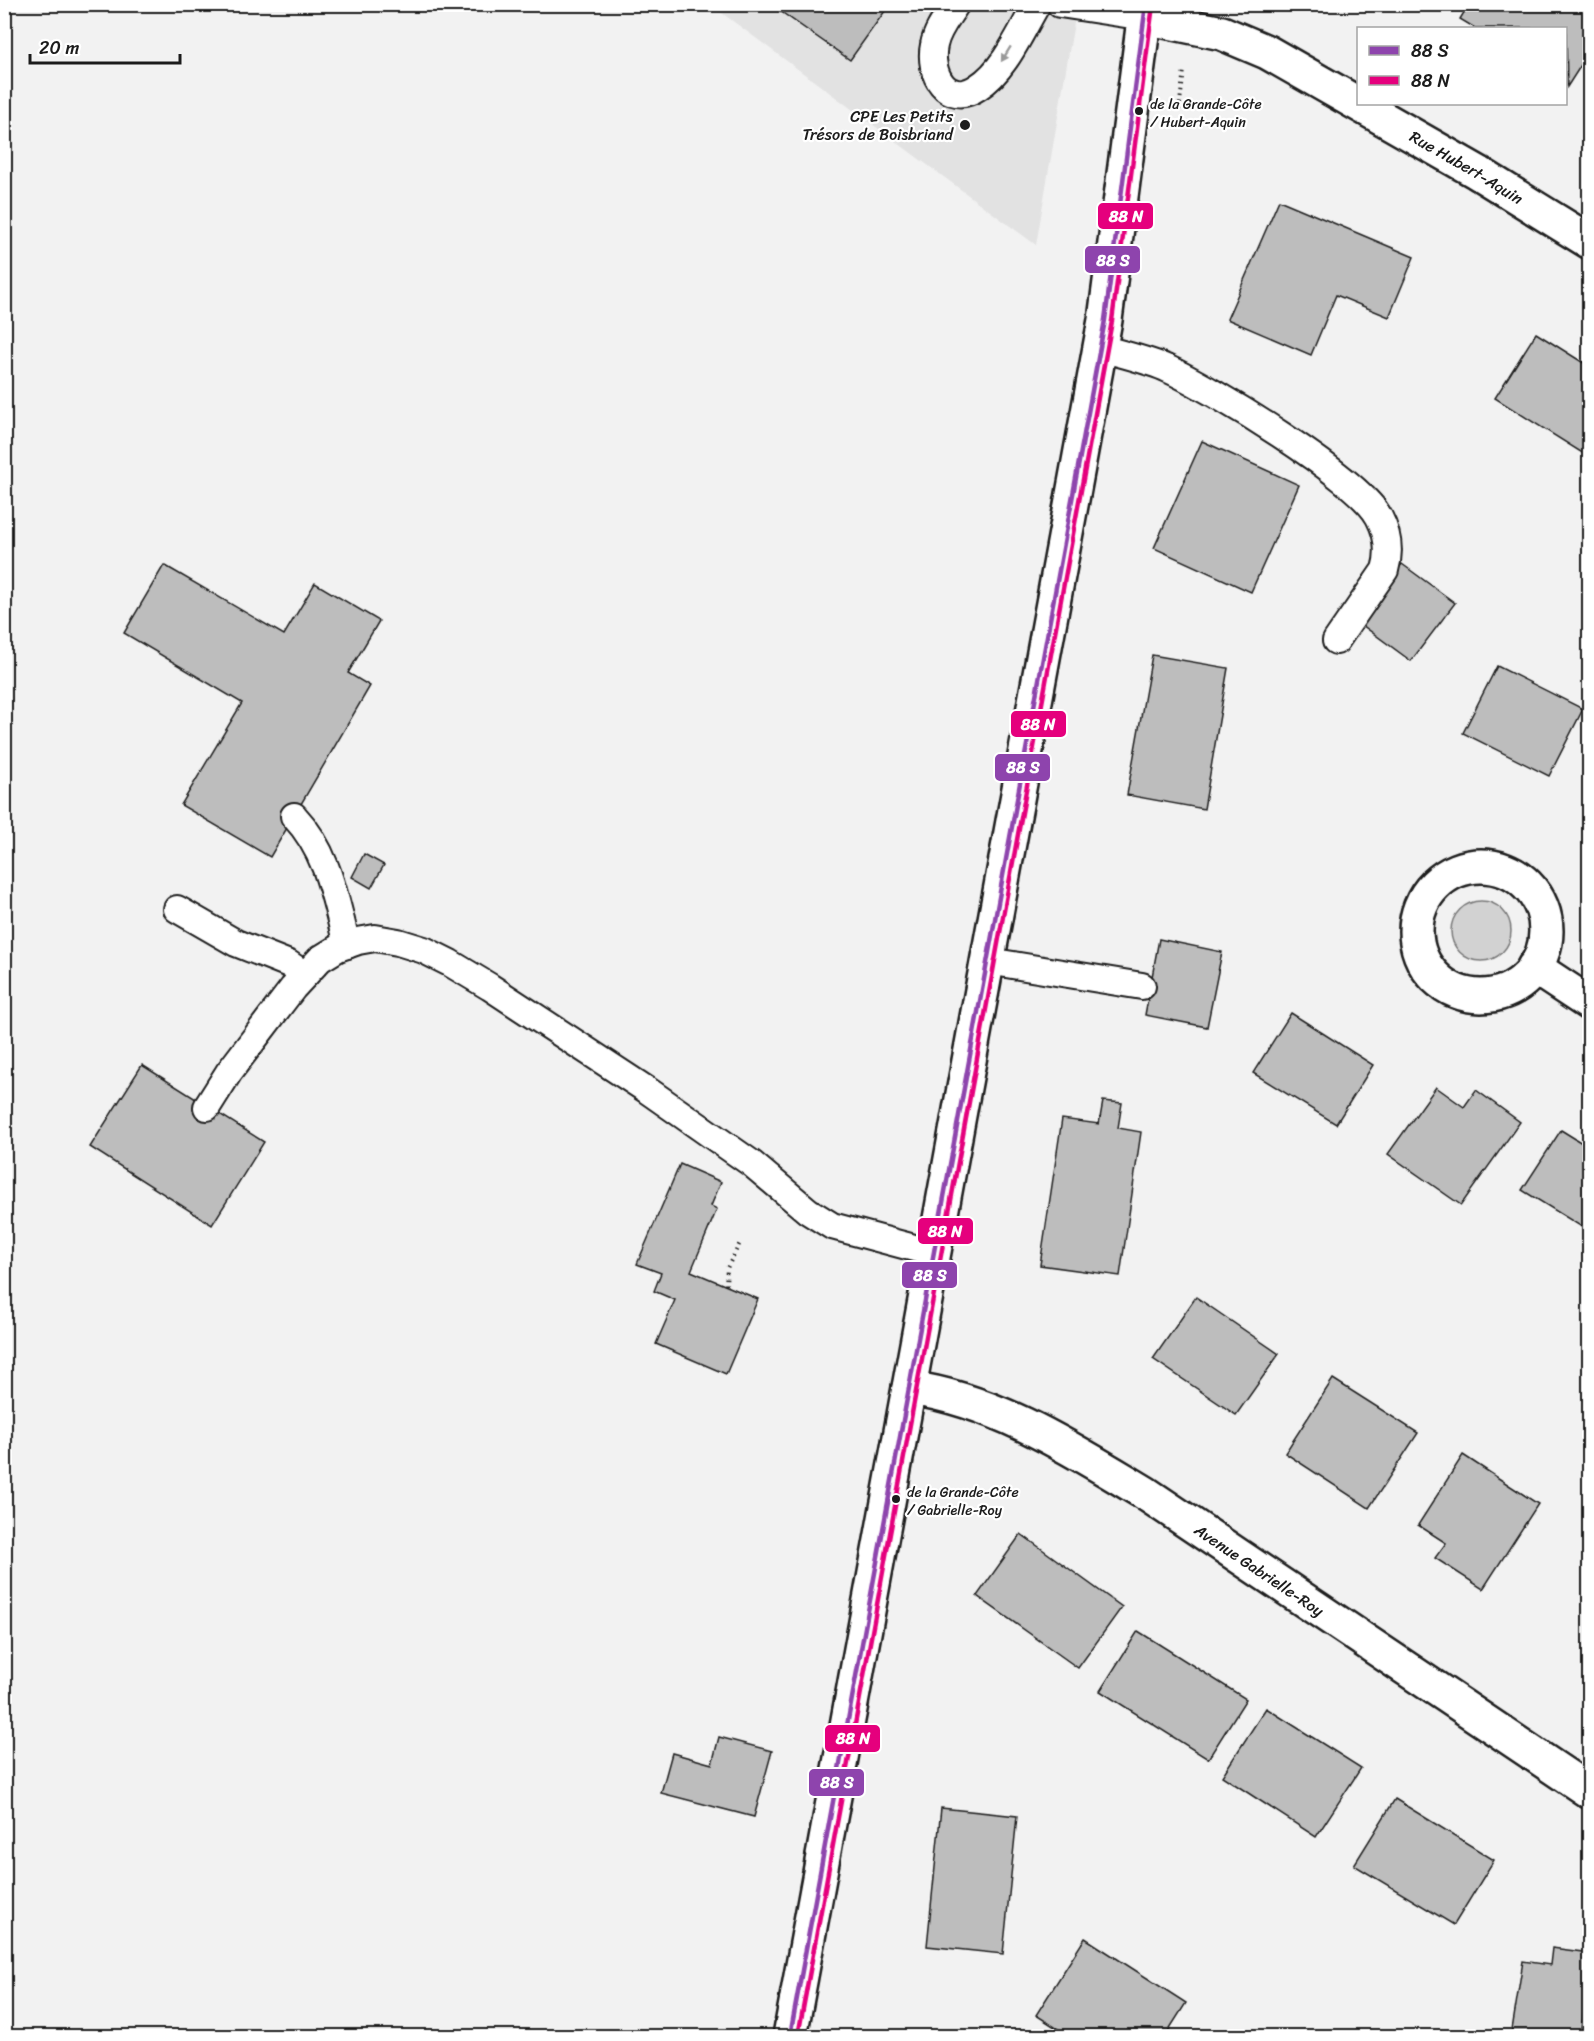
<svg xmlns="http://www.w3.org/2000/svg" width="1594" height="2041" viewBox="0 0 1594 2041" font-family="Sriracha,sans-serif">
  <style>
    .built { fill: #e2e2e2 }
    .green { fill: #d2d2d2; stroke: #777; stroke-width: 1.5 }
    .building { fill: #bdbdbd; stroke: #1c1c1c; stroke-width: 1.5 }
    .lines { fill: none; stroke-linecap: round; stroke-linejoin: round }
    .service-casing { stroke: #1c1c1c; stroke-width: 30 }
    .minor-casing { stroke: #1c1c1c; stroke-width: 38 }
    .secondary-casing { stroke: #1c1c1c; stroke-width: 38 }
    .path { stroke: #1c1c1c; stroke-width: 4; stroke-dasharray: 1.5 4.5; stroke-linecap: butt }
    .service { stroke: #fff; stroke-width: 26 }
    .minor { stroke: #fff; stroke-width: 33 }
    .secondary { stroke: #fff; stroke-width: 33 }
    .bus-1-casing { stroke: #fff; stroke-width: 9 }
    .bus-2-casing { stroke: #fff; stroke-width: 9 }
    .bus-1 { stroke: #8e44ad; stroke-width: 4.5 }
    .bus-2 { stroke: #e5007d; stroke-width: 4.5 }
    .oneway { fill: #999 }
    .bus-dot { fill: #1c1c1c; stroke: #fff; stroke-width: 2 }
    .labels { text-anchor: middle; stroke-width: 4.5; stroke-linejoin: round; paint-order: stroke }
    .bus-label { font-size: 14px; fill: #1c1c1c; stroke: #fff; text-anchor: start }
    .poi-label { font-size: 16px; fill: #1c1c1c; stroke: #fff; text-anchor: end }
    .street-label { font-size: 16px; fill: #1c1c1c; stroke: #fff }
    .line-badge { stroke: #fff; stroke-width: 2 }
    .badge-label { font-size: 16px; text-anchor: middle; font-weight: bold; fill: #fff }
  </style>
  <rect width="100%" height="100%" fill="#f2f2f2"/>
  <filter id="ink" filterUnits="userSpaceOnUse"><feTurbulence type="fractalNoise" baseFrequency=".0167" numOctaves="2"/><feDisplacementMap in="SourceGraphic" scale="12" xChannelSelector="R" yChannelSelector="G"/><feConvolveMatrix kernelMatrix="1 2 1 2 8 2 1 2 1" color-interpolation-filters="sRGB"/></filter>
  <g filter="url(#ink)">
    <polygon class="built" points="711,5 1077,5 1036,245"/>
    <circle class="green" cx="1481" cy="931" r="30"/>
    <g class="building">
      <polygon points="770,4 890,4 850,60"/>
      <polygon points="1469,4 1573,4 1590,15 1590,51 1567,87 1566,28 1475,28 1460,19"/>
      <polygon points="1279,200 1414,257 1389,317 1336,295 1311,355 1227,319"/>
      <polygon points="1536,333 1590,367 1590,445 1584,454 1495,398"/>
      <polygon points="1202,441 1299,485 1251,592 1154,548"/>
      <polygon points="1402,564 1455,603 1411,661 1358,622"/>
      <polygon points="164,565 284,635 315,583 379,621 348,673 370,686 270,857 181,805 242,703 124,633"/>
      <polygon points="1152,655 1228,668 1204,809 1127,795"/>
      <polygon points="1497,666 1583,709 1549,776 1463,733"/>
      <polygon points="364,854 384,865 371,888 352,877"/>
      <polygon points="1159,939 1222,952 1207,1027 1145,1015"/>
      <polygon points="1291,1013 1373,1065 1336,1124 1253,1073"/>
      <polygon points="142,1065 264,1142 212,1225 90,1147"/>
      <polygon points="1436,1087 1464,1107 1476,1090 1520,1122 1461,1205 1388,1154"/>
      <polygon points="1103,1101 1122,1103 1118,1128 1141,1132 1120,1276 1040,1265 1062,1119 1099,1124"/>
      <polygon points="1561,1130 1590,1148 1590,1232 1522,1190"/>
      <polygon points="680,1164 721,1182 711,1206 717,1209 691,1271 758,1299 726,1374 656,1344 675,1300 654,1291 661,1273 637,1264"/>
      <polygon points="1196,1297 1279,1354 1236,1415 1153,1359"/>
      <polygon points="1333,1379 1418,1433 1369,1508 1285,1453"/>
      <polygon points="1463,1455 1538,1504 1483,1589 1435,1558 1446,1543 1418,1525"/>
      <polygon points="1021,1534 1122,1607 1078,1668 977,1596"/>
      <polygon points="1138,1631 1246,1699 1208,1759 1100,1691"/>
      <polygon points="1266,1708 1361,1768 1316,1837 1222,1776"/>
      <polygon points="719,1737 772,1751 754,1817 661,1793 672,1753 712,1764"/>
      <polygon points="1395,1799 1494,1860 1454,1925 1354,1865"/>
      <polygon points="941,1808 1017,1816 1003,1954 927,1946"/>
      <polygon points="1085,1938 1186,2003 1165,2036 1069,2036 1036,2015"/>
      <polygon points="1552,1948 1590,1953 1590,2012 1584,2011 1580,2036 1511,2036 1523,1961 1550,1965"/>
    </g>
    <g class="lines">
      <defs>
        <g id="service">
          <path d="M956,4C948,17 937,29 934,45C928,73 947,108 978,87C1005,70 1021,31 1037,4"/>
          <polyline points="1060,4 1145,17"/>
          <path d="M1100,348C1122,354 1144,359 1166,368C1209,387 1359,478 1379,517C1388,534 1390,553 1385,570L1336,641"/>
          <path d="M294,816C328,852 335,898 347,945"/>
          <polyline points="177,909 236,943 289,964 305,975"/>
          <polyline points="988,961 1142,986"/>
          <polyline points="207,1107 229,1072 293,988 320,959 338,948 358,941 375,938 398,942 424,950 450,963 490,987 647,1090 751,1163 808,1211 832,1226 933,1253"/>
        </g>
        <g id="minor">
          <path id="s1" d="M1145,17L1222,33L1267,52L1477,172L1590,242"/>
          <circle cx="1481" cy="931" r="65"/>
          <polyline points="1534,967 1590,1004"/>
          <path id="s2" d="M909,1388C996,1400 1072,1449 1145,1493L1590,1792"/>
        </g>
        <polyline id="secondary" points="790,2036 1105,320 1146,4"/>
      </defs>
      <use href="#service" class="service-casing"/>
      <use href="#minor" class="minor-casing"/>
      <use href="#secondary" class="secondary-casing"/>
      <g class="path">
        <polyline points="1179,110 1184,70"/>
        <polyline points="726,1285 727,1268 740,1243"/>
      </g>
      <use href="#service" class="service"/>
      <use href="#minor" class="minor"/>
      <use href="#secondary" class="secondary"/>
      <defs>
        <polyline id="bus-1" points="790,2036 1105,320 1146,4"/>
        <polyline id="bus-2" points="798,2036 1112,321 1153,5"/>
      </defs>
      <use href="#bus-1" class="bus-1-casing"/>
      <use href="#bus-2" class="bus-2-casing"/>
      <use href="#bus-1" class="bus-1"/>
      <use href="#bus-2" class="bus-2"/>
    </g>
    <defs><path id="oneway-solid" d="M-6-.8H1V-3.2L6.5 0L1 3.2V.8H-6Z" transform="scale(1.5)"/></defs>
    <use class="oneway" href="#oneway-solid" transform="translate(1006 54) rotate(122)"/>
  </g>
  <g class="bus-dot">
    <circle cx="1139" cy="111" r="5"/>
    <circle cx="965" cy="125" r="6"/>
    <circle cx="896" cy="1499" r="5"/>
  </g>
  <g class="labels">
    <g class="bus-label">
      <text x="1150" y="109">de la Grande-Côte<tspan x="1150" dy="18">/ Hubert-Aquin</tspan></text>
      <text x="907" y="1497">de la Grande-Côte<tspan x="907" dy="18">/ Gabrielle-Roy</tspan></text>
    </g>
    <g class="poi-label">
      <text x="953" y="122">CPE Les Petits<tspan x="953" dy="18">Trésors de Boisbriand</tspan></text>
    </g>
    <g class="street-label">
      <text dy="6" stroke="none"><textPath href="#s1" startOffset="358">Rue Hubert-Aquin</textPath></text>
      <text dy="6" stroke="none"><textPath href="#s2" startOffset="398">Avenue Gabrielle-Roy</textPath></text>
    </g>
  </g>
  <g class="line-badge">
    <rect x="1097" y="202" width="57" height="28" rx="6" fill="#e5007d"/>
    <rect x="1084" y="245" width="57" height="29" rx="6" fill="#8e44ad"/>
    <rect x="1010" y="710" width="57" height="28" rx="6" fill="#e5007d"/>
    <rect x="994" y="753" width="57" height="29" rx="6" fill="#8e44ad"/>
    <rect x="917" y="1217" width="57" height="28" rx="6" fill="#e5007d"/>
    <rect x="901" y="1261" width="57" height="28" rx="6" fill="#8e44ad"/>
    <rect x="824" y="1724" width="57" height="29" rx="6" fill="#e5007d"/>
    <rect x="808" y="1768" width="57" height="29" rx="6" fill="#8e44ad"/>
  </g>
  <g class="badge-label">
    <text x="1126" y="222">88 N</text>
    <text x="1113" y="266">88 S</text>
    <text x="1038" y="730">88 N</text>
    <text x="1023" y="773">88 S</text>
    <text x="945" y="1237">88 N</text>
    <text x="930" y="1281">88 S</text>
    <text x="853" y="1744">88 N</text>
    <text x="837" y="1788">88 S</text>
  </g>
  <rect width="1594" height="2041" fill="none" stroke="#fff" stroke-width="24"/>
  <rect x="12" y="12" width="1570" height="2017" fill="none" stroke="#1c1c1c" stroke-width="2" filter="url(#ink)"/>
  <rect x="1357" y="27" width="210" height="78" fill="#ffffff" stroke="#a4a4a4" stroke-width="1.5"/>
  <rect x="1369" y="46" width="30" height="9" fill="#8e44ad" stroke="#a4a4a4" stroke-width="1.5"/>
  <text x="1411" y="57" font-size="18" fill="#1c1c1c">88 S</text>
  <rect x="1369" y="76" width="30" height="9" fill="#e5007d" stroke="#a4a4a4" stroke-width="1.5"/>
  <text x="1411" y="87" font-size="18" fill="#1c1c1c">88 N</text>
  <path d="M30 54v9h150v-9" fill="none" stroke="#1c1c1c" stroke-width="3"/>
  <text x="39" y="54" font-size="18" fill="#1c1c1c" stroke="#ffffff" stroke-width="4.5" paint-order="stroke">20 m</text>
</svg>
